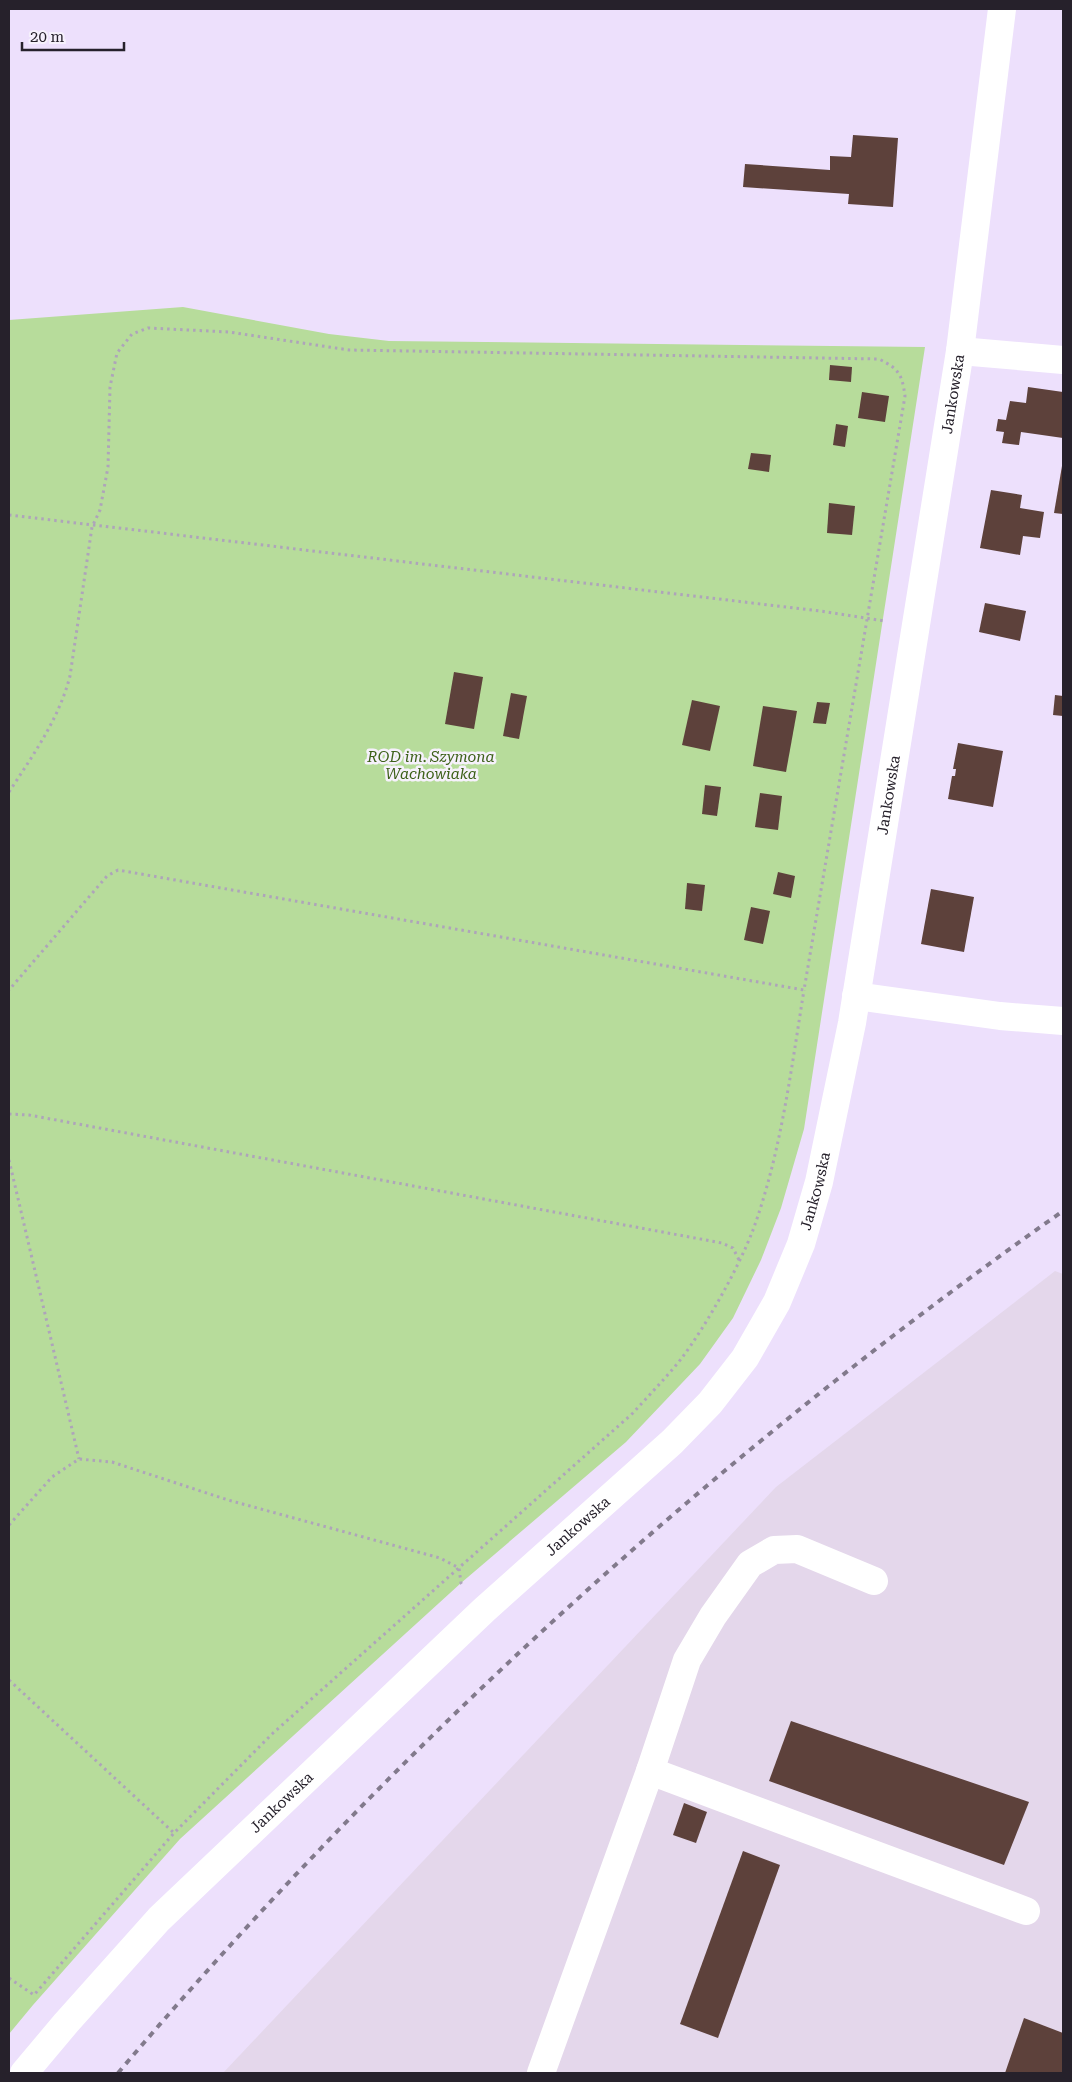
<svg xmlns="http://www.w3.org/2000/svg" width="1072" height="2082" viewBox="0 0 1072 2082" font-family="'Roboto Serif',serif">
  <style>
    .industrial { fill: #e4d7eb }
    .green { fill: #b7dc9b }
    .building { fill: #5d413b }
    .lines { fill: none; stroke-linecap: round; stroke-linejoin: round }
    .path { stroke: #aea4ba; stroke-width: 3; stroke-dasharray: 2.5 4; stroke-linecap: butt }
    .minor { stroke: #fff; stroke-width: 28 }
    .rail { stroke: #827a8c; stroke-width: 4; stroke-dasharray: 6 6; stroke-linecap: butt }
    .labels { text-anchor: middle; stroke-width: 5; stroke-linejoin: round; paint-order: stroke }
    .street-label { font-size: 15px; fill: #26212b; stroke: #f6f1fc }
    .park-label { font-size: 15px; font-style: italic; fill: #3c6018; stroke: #f6f1fc }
  </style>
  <rect width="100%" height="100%" fill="#ede0fc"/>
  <polygon class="industrial" points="1055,1271 1063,1274 1063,2073 223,2073 776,1487"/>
  <polygon class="green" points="183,307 329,334 389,341 925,347 804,1129 781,1208 761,1260 733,1318 700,1364 626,1442 461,1583 180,1839 33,2005 9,2034 9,320"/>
  <g class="building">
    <polygon points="853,135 898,138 893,207 848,204 849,194 743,187 745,164 830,170 830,156 851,157"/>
    <polygon points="830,365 852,367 851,382 829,380"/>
    <polygon points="1028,387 1063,392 1063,438 1021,432 1019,445 1002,443 1004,432 996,431 998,419 1006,420 1010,401 1026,403"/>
    <polygon points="862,392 889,396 885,422 858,418"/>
    <polygon points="836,424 848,426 845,447 833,445"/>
    <polygon points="751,453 771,455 769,472 748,469"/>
    <polygon points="1062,466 1063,466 1063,514 1054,513"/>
    <polygon points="991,490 1022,495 1020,508 1044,512 1040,538 1023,536 1020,555 980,548"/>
    <polygon points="829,503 855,506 852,535 827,533"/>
    <polygon points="985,603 1026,611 1020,641 979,632"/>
    <polygon points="454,672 483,677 474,729 445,724"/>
    <polygon points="511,693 527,696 519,739 503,736"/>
    <polygon points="1055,695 1063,696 1063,716 1053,715"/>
    <polygon points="692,700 720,706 710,751 682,745"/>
    <polygon points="817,702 830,703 826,724 813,723"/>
    <polygon points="763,706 797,711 786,772 753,766"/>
    <polygon points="958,743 1003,751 993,807 948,799 952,776 955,776 956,769 953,769"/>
    <polygon points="705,785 721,787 717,816 702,814"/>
    <polygon points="760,793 782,796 778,830 755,827"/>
    <polygon points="778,872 795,876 791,898 773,894"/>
    <polygon points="687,883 705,885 702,911 685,909"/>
    <polygon points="931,889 974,897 964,952 921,944"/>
    <polygon points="751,907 770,911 763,944 744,940"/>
    <polygon points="791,1721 1029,1802 1004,1865 769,1781"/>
    <polygon points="684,1803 707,1812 696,1843 673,1835"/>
    <polygon points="743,1851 780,1865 718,2038 680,2024"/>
    <polygon points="1024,2018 1063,2033 1063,2073 1005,2073"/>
  </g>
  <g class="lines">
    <g class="path">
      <polyline points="9,515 820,611 885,621"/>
      <path d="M9,792C33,755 59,719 70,676L92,527L100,510L108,467L110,387L117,353L132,334L148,328L229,332L349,350L879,359C899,369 902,374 905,396L804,990L118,870L107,876L9,990"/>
      <polyline points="9,1114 29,1115 722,1243 733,1248 739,1260"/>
      <polyline points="9,1160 79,1459"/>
      <polyline points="9,1525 52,1477 79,1459 112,1462 228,1500 440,1558 459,1568 461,1583 464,1587"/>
      <polyline points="9,1680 174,1833"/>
      <path d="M9,1978L34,1995L174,1833L272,1734L633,1413C649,1395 666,1378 681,1359C706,1326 738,1269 753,1230C781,1153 791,1070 804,990"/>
    </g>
    <g class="minor">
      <polyline points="960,351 1063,360"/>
      <polyline points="856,996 1000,1016 1063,1021"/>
      <polyline points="650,1771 1026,1911"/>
      <path id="s1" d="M24,2073L66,2023L159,1919L484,1610L672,1442L710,1403L745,1358L777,1302L801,1244L819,1182L852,1023L960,351L1002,9"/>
      <polyline points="541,2073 650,1771 687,1660 713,1616 750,1564 774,1550 797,1549 874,1581"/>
    </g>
    <path class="rail" d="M118,2073C395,1747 713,1457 1063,1211"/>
  </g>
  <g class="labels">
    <g class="street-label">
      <text dy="5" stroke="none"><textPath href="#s1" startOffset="2008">Jankowska</textPath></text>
      <text dy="5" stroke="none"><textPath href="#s1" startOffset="1602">Jankowska</textPath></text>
      <text dy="5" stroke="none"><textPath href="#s1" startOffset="1199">Jankowska</textPath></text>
      <text dy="5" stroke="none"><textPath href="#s1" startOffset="779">Jankowska</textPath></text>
      <text dy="5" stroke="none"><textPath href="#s1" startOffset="374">Jankowska</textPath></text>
    </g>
    <g class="park-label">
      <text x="431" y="762">ROD im. Szymona<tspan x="431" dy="17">Wachowiaka</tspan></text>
    </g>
  </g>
  <rect width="1072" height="2082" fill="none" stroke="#26212b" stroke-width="20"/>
  <path d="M22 42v8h102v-8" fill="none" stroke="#26212b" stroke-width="2.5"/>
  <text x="30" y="42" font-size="15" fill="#26212b" stroke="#f6f1fc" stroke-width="4" paint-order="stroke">20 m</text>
</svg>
